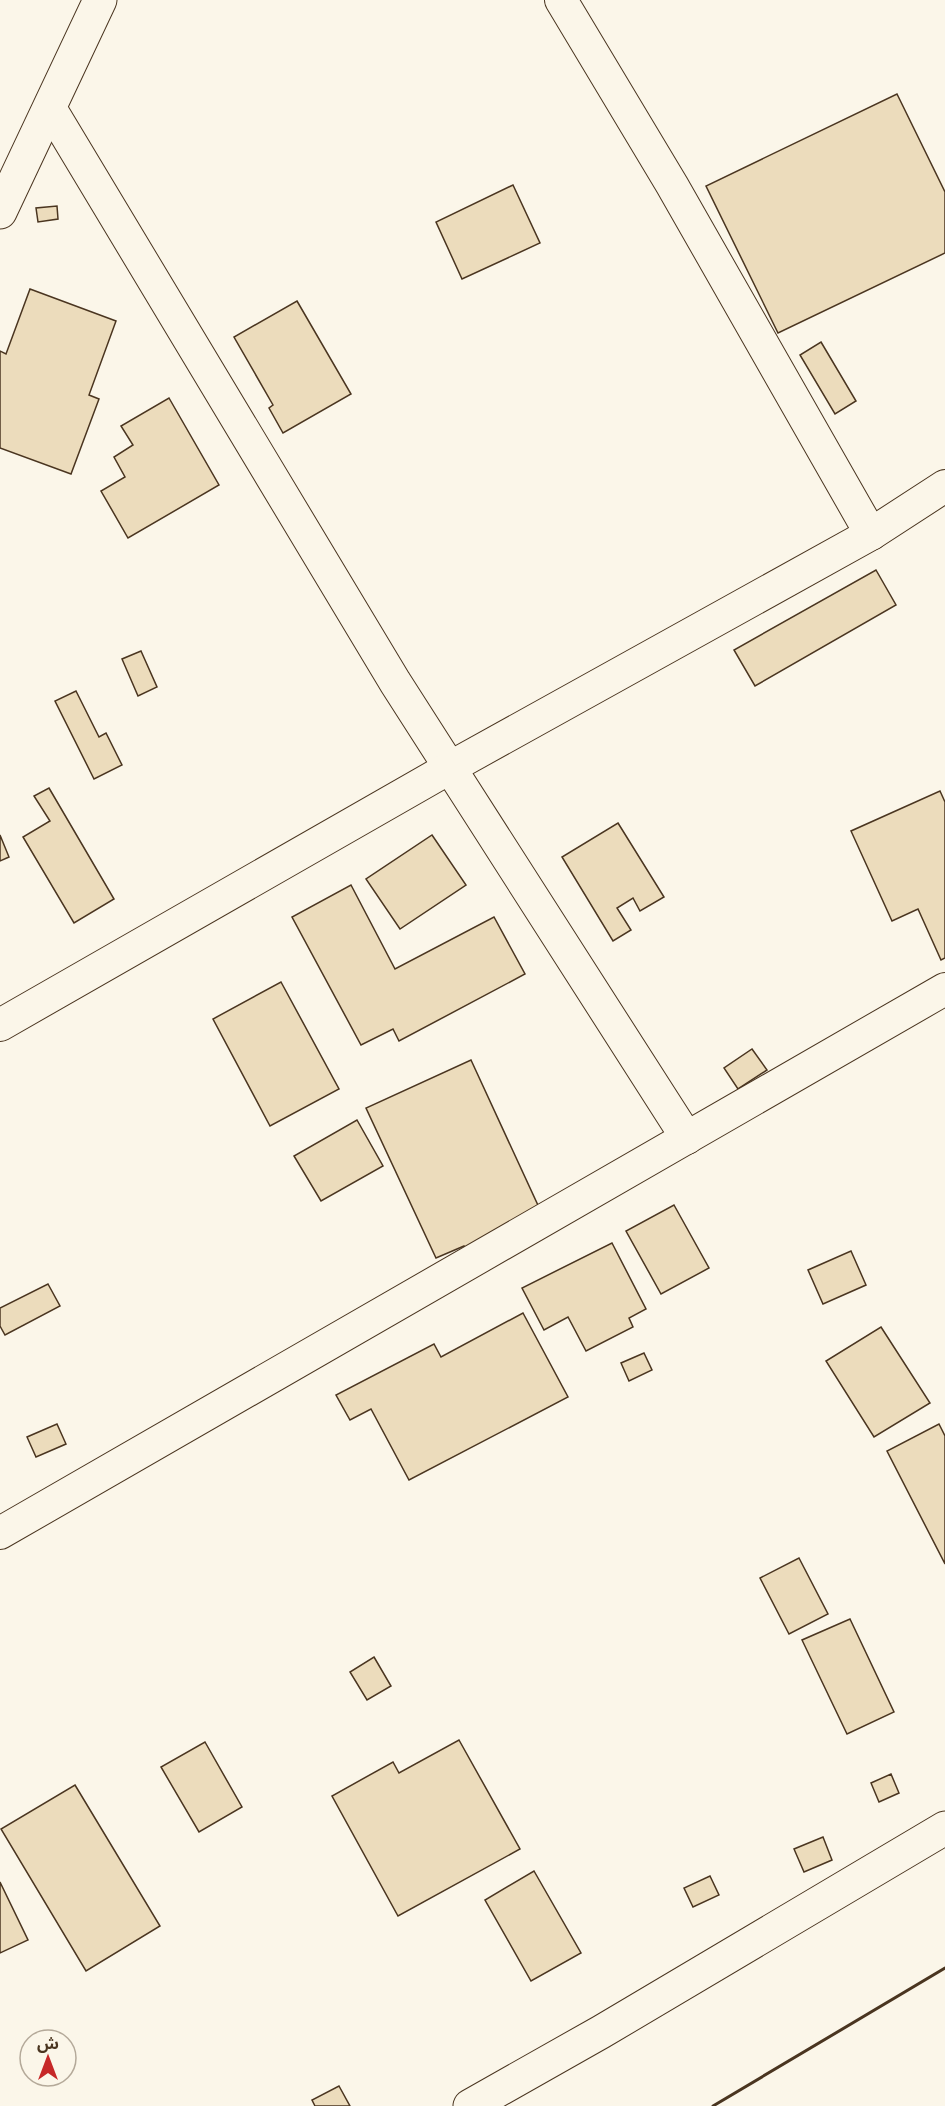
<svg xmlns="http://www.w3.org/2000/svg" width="945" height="2106" viewBox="0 0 945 2106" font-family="Literata,'Noto Sans Arabic',serif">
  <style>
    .building { fill: #ecdcbc; stroke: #4a3520; stroke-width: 1.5 }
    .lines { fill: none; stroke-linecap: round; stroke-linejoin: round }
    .street-casing { stroke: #4a3520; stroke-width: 34 }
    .secondary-casing { stroke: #4a3520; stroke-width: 35 }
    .primary-casing { stroke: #4a3520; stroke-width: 35 }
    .street { stroke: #fbf6e9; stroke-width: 32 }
    .secondary { stroke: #fbf6e9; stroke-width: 33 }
    .primary { stroke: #fbf6e9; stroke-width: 33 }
    .wall { stroke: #4a3520; stroke-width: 3 }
  </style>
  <rect width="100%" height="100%" fill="#fbf6e9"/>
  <g class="building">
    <polygon points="897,94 945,192 945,253 778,333 706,186"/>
    <polygon points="513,185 540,243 462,279 436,222"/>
    <polygon points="57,206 58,219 38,222 36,208"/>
    <polygon points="30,289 116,321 89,395 99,399 71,474 0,448 0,351 6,354"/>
    <polygon points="297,301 351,394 283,433 269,408 273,405 234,337"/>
    <polygon points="821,342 856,401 835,414 800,355"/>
    <polygon points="169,398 219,485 128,538 101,491 125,477 114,457 133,445 121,426"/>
    <polygon points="876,570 896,605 755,686 734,650"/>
    <polygon points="141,651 157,687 138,696 122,659"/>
    <polygon points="76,691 99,737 106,733 122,765 94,779 55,701"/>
    <polygon points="49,788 114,899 74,923 23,837 50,821 34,796"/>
    <polygon points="940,791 945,802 945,958 941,960 918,909 892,921 851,831"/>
    <polygon points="618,823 664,897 640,911 633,898 617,908 631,930 613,941 562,857"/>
    <polygon points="0,835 9,857 0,861"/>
    <polygon points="432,835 466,885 400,929 366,879"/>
    <polygon points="351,885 395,969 494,917 525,974 399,1041 393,1029 361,1045 292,917"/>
    <polygon points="281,982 339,1089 270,1126 213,1019"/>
    <polygon points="752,1049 767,1070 738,1089 724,1068"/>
    <polygon points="471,1060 542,1214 466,1249 464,1246 436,1258 366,1108"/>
    <polygon points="357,1120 383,1166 321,1201 294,1156"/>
    <polygon points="674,1205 709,1268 661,1294 626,1231"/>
    <polygon points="612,1243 646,1309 629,1318 633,1327 586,1351 568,1317 544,1330 522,1288"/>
    <polygon points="851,1251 866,1285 823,1304 808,1270"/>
    <polygon points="48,1284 60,1306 5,1335 0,1326 0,1308"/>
    <polygon points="523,1313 568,1397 409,1480 371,1409 350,1420 336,1395 434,1344 441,1357"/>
    <polygon points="881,1327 930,1403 874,1437 826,1361"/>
    <polygon points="644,1353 652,1370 629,1381 621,1363"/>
    <polygon points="57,1424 66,1444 36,1457 27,1437"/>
    <polygon points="939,1424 945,1436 945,1564 887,1451"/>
    <polygon points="799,1558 828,1614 789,1634 760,1578"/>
    <polygon points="850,1619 894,1712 847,1734 802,1640"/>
    <polygon points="374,1657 391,1686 367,1700 350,1672"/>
    <polygon points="459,1740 520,1849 398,1916 332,1796 393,1762 399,1773"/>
    <polygon points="205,1742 242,1807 199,1832 161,1767"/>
    <polygon points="891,1774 899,1793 879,1802 871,1783"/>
    <polygon points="75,1785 160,1926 86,1971 1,1829"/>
    <polygon points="823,1837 832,1860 804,1872 794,1849"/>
    <polygon points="534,1871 581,1953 531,1981 485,1900"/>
    <polygon points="710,1876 719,1895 693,1907 684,1888"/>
    <polygon points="0,1882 28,1940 0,1953"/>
    <polygon points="339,2086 350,2106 315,2106 312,2100"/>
  </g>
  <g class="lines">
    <defs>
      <g id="street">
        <polyline points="561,0 672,185 871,534"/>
        <polyline points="50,108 395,682 687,1138"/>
        <polyline points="0,1025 451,767 871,534 945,486"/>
        <polyline points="0,1533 945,989"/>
      </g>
      <polyline id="secondary" points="0,212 100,0"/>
      <polyline id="primary" points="470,2106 601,2032 945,1828"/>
    </defs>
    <use href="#street" class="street-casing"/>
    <use href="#secondary" class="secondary-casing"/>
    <use href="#primary" class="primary-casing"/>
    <use href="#street" class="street"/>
    <use href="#secondary" class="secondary"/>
    <use href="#primary" class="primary"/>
    <polyline class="wall" points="713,2106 945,1968"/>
  </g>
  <g transform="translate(48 2058)"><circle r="28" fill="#fbf6e9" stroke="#b4a999" stroke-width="1.5"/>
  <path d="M0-4.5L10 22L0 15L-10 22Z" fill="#c62828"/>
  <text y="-9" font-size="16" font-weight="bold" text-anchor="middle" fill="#4a3520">ش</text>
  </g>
</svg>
